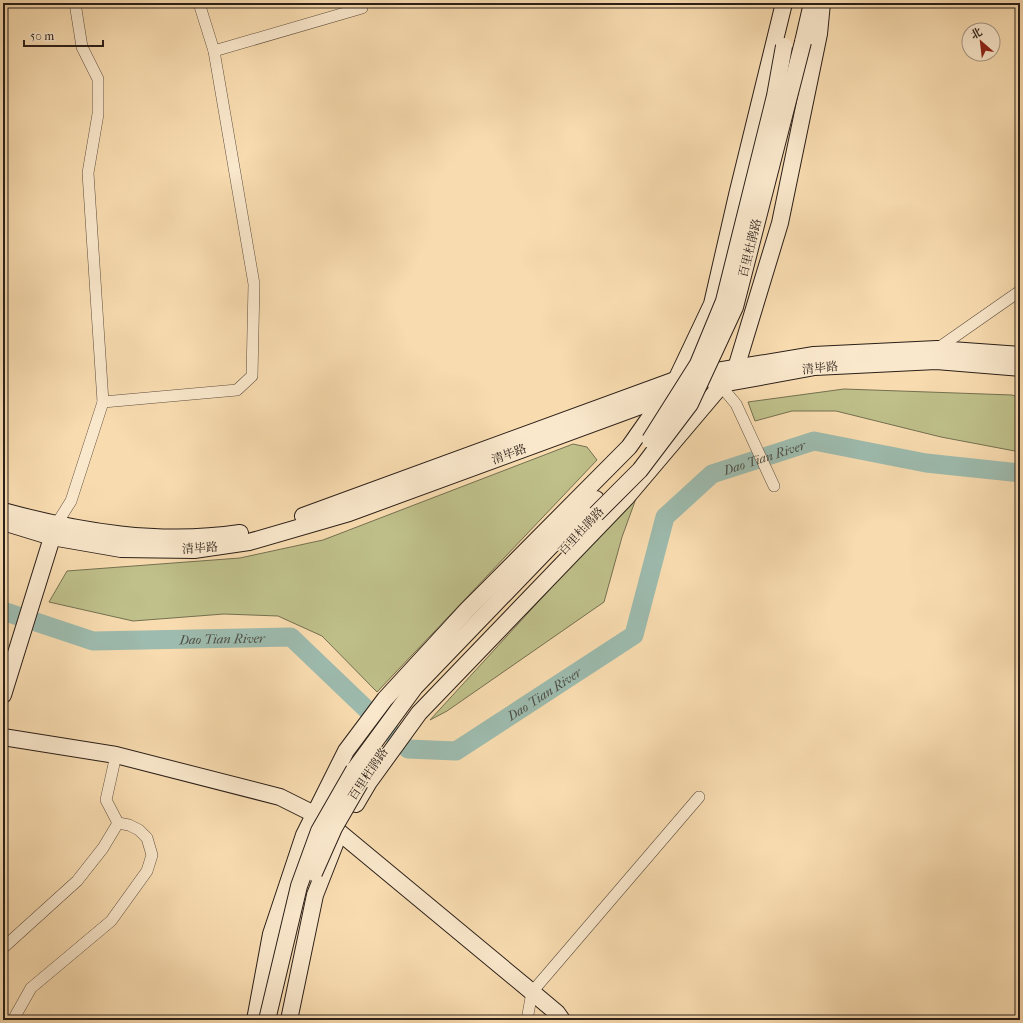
<svg xmlns="http://www.w3.org/2000/svg" width="1023" height="1023" viewBox="0 0 1023 1023" font-family="'IM FELL French Canon','Noto Serif SC',serif">
  <style>
    .green { fill: #bfc08a; stroke: #757051 }
    .lines { fill: none; stroke-linecap: round; stroke-linejoin: round }
    .river { stroke: #9dbbae; stroke-width: 19 }
    .street-casing { stroke: #5e4e3e; stroke-width: 12 }
    .secondary-casing { stroke: #2b1f18; stroke-width: 18 }
    .street { stroke: #fae8cc; stroke-width: 11 }
    .secondary { stroke: #fae8cc; stroke-width: 16 }
    .secondary-bridge-casing { stroke: #2b1f18; stroke-width: 18; stroke-linecap: butt }
    .secondary-bridge { stroke: #fae8cc; stroke-width: 16 }
    .labels { text-anchor: middle; stroke-width: 3; stroke-linejoin: round; paint-order: stroke }
    .street-label { font-size: 12px; fill: #2b1f18; stroke: #fae8cc }
    .water-label { font-size: 13px; font-style: italic; fill: #4d4e45; stroke: #fae8cc }
  </style>
  <rect width="100%" height="100%" fill="#f8dcb0"/>
  <filter id="stains"><feTurbulence type="fractalNoise" baseFrequency=".005" numOctaves="4"/><feColorMatrix values="0 0 0 0 .2 0 0 0 0 .09 0 0 0 0 .02 0 0 0 .5 -.17"/></filter>
  <radialGradient id="worn" r=".72"><stop offset=".6" stop-color="#630" stop-opacity="0"/><stop offset="1" stop-color="#630" stop-opacity=".3"/></radialGradient>
  <g class="green">
    <polygon points="844,389 1012,395 1020,398 1020,452 941,437 836,411 792,411 755,421 748,402"/>
    <polygon points="573,444 587,447 597,460 377,692 322,636 278,616 224,614 133,621 49,602 67,571 240,558 323,540"/>
    <polygon points="638,493 622,537 604,602 447,711 430,720"/>
  </g>
  <g class="lines">
    <path class="river" id="s1" d="M3,611L93,641L291,637L408,749L456,751L634,635L665,517L712,474L814,441L926,463L1020,473"/>
    <defs>
      <g id="street">
        <polyline points="214,51 362,8"/>
        <polyline points="934,351 1020,291"/>
        <polyline points="720,385 736,404 774,486"/>
        <polyline points="103,402 237,390 252,376 254,284 214,51 199,3"/>
        <polyline points="56,525 71,501 103,402 88,173 98,114 98,79 82,47 75,3"/>
        <polyline points="3,948 77,881 103,848 118,823 106,800 116,755"/>
        <polyline points="13,1020 31,988 111,921 147,871 152,855 147,838 139,830 129,825 118,823"/>
        <polyline points="527,1020 532,992 699,797"/>
      </g>
      <g id="secondary">
        <polyline points="803,42 812,3"/>
        <polyline points="716,385 815,367 936,361 1020,368"/>
        <path d="M3,511C80,532 160,545 240,533"/>
        <polyline points="303,516 686,376 814,355 937,349 1020,355"/>
        <polyline points="3,522 52,537 121,549 194,550 249,542 349,513 665,397"/>
        <polyline points="3,695 55,528"/>
        <polyline points="3,737 116,755 280,797 314,814 339,832 532,992 557,1013 562,1020"/>
        <polyline points="354,770 415,687 596,499"/>
        <polyline points="356,804 369,782 419,713 626,498 736,368 780,223 819,34 822,3"/>
        <polyline points="255,1020 271,934 304,835 346,751 385,699 466,611 629,447 676,380 712,304 737,195 784,3"/>
        <polyline points="289,1020 315,895 335,844"/>
      </g>
    </defs>
    <use href="#street" class="street-casing"/>
    <use href="#secondary" class="secondary-casing"/>
    <use href="#street" class="street"/>
    <use href="#secondary" class="secondary"/>
    <defs>
      <g id="secondary-bridge">
        <polyline points="650,440 698,364 724,301 775,96 784,46"/>
        <polyline points="596,514 640,470 690,404 735,307 803,42"/>
        <polyline points="314,873 334,828 360,783"/>
        <polyline points="267,1020 299,886 319,831 354,770"/>
      </g>
    </defs>
    <use href="#secondary-bridge" class="secondary-bridge-casing"/>
    <use href="#secondary-bridge" class="secondary-bridge"/>
  </g>
  <g class="labels">
    <g class="street-label">
      <text transform="translate(750 248) rotate(-76)" y="4">百里杜鹃路</text>
      <text transform="translate(820 368) rotate(-6)" y="4">清毕路</text>
      <text transform="translate(509 454) rotate(-20)" y="4">清毕路</text>
      <text transform="translate(581 531) rotate(-47)" y="4">百里杜鹃路</text>
      <text transform="translate(200 548) rotate(-4)" y="4">清毕路</text>
      <text transform="translate(368 774) rotate(-56)" y="4">百里杜鹃路</text>
    </g>
    <g class="water-label">
      <text dy="5" stroke="none"><textPath href="#s1" startOffset="956">Dao Tian River</textPath></text>
      <text dy="5" stroke="none"><textPath href="#s1" startOffset="224">Dao Tian River</textPath></text>
      <text dy="5" stroke="none"><textPath href="#s1" startOffset="608">Dao Tian River</textPath></text>
    </g>
  </g>
  <rect width="1023" height="1023" fill="none" stroke="#f8dcb0" stroke-width="16"/>
  <rect x="4" y="4" width="1015" height="1015" fill="none" stroke="#2b1f18" stroke-width="2"/>
  <rect x="8" y="8" width="1007" height="1007" fill="none" stroke="#2b1f18"/>
  <g transform="translate(981 42) rotate(332)"><circle r="19" fill="#fae8cc" stroke="#a79884"/>
  <path d="M0-3L7 15L0 10L-7 15Z" fill="#8f2418"/>
  <text y="-6" font-size="11" font-weight="bold" text-anchor="middle" fill="#2b1f18">北</text>
  </g>
  <path d="M24 40v6h79v-6" fill="none" stroke="#2b1f18" stroke-width="2"/>
  <text x="30" y="40" font-size="12" fill="#2b1f18" stroke="#fae8cc" stroke-width="3" paint-order="stroke">50 m</text>
  <rect width="100%" height="100%" filter="url(#stains)"/>
  <rect width="100%" height="100%" fill="url(#worn)"/>
</svg>
